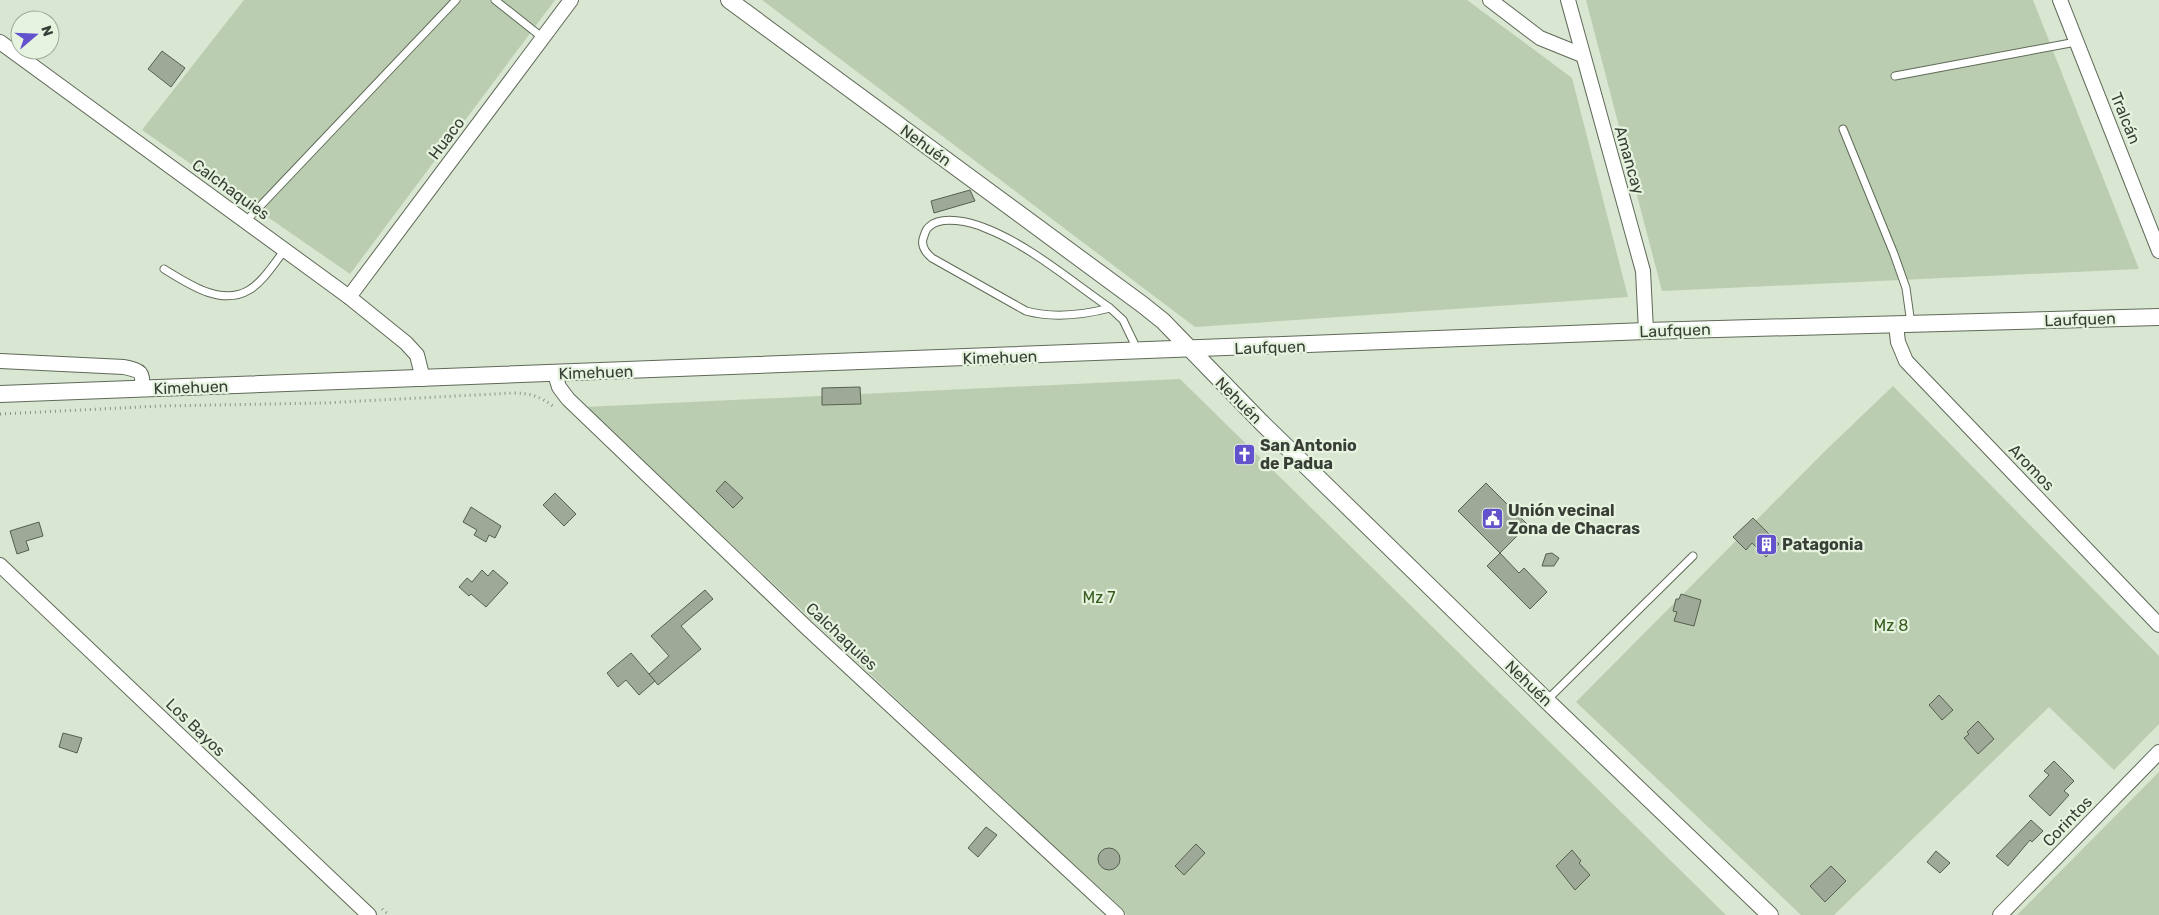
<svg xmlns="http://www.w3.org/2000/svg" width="2159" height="915" viewBox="0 0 2159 915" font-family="Rubik,sans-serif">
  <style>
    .green { fill: #bbcdb0 }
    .building { fill: #9eaa97; stroke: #55604f }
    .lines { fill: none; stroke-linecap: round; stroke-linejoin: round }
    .service-casing { stroke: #5f6a58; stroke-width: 9 }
    .minor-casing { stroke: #5f6a58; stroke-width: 16 }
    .tertiary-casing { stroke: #5f6a58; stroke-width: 18 }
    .path { stroke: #899284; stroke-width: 3; stroke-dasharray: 1 4; stroke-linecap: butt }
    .service { stroke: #fff; stroke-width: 7 }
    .minor { stroke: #fff; stroke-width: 14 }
    .tertiary { stroke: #fff; stroke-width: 16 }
    .labels { text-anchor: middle; stroke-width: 4.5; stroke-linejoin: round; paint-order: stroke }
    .street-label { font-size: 16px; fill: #393f37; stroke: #e6f3df }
    .poi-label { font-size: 16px; font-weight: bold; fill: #393f37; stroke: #e6f3df; text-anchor: start }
    .park-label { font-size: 16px; fill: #375b1c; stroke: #e6f3df }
  </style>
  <rect width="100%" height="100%" fill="#d9e6d2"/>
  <g class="green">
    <polygon points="244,0 555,0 350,274 142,130"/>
    <polygon points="762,0 1467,0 1572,78 1628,297 1195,327"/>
    <polygon points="1586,0 2033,0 2139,269 1662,291"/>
    <polygon points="1180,379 1726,915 1127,915 585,407"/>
    <polygon points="1893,386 2159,656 2159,724 2114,770 2049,707 1834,915 1801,915 1576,702 1825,451"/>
    <polygon points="2159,772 2159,915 2017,915"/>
  </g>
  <g class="building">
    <polygon points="162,51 185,68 171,87 148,69"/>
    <polygon points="970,190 975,201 934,213 931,201"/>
    <polygon points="860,387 861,404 822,405 822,388"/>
    <polygon points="725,481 743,498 733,508 716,491"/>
    <polygon points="1486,483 1528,525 1500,553 1458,511"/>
    <polygon points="555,493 576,514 564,526 543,505"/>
    <polygon points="471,507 501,526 495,538 489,535 486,542 474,535 477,530 463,522"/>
    <polygon points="1753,518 1779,544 1766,557 1752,543 1746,550 1733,537"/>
    <polygon points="39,522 43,536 26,541 29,550 17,554 10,531"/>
    <polygon points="1500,553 1519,573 1524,568 1547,592 1530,609 1487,566"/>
    <polygon points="1552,553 1559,558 1554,566 1542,566 1546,554"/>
    <polygon points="482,570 488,576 493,570 508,583 486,607 471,594 469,596 459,587 467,578 472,582"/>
    <polygon points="705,590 713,599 681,626 701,649 658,685 649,674 669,656 651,636"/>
    <polygon points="1681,594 1701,600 1694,626 1674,621 1677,612 1673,611 1676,599 1679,599"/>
    <polygon points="631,653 655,681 639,695 626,680 618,687 607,673"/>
    <polygon points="1939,695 1953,710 1942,720 1929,705"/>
    <polygon points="1978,721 1994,739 1978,754 1964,738 1969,734 1967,732"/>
    <polygon points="63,733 82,738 77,753 59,747"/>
    <polygon points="2054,761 2074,781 2064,791 2069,795 2050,816 2029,796 2049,775 2044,771"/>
    <polygon points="2031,820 2043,831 2032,842 2030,840 2008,866 1996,856"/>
    <polygon points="986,827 997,835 978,857 968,848"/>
    <polygon points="1196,844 1205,853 1184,875 1175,866"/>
    <circle cx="1109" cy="859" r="11"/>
    <polygon points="1572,850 1581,861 1579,863 1590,875 1575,890 1556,866"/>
    <polygon points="1936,851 1950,863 1940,873 1927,862"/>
    <polygon points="1831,866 1846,881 1825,902 1810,886"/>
  </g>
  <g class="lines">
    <defs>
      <g id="service">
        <polyline points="495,0 543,38"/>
        <polyline points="1895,76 2076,42"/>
        <polyline points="1843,129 1894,254 1906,288 1911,324"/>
        <polyline points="246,221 456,0"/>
        <path d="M164,269C187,283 221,307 249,290C264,281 274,263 285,250"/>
        <path d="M1110,308C1083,315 1052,318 1026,311L932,258C926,253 921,247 923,239C925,234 925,229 930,226C942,215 971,222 985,228C1029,245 1071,281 1110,308L1123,320L1137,349"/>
        <polyline points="1547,700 1693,556"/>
      </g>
      <g id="minor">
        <polyline points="1490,0 1540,38 1582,55"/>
        <polyline points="1568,0 1643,271 1646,331"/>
        <polyline points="2060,0 2159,251"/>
        <polyline points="0,42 349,297 406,343 417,355 423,379"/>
        <polyline points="349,297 571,0"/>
        <polyline points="1896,325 1898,342 1906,361 2159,625"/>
        <path d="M0,361L124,367C141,371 143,371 142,388"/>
        <polyline points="555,374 559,387 568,399 807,628 1117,915"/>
        <polyline points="0,565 369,915"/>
        <polyline points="2000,915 2159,752"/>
      </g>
      <g id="tertiary">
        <polyline points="729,0 1143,305 1163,321 1261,422 1546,700 1770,915"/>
        <polyline points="0,394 1646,331 2159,317"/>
      </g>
    </defs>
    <use href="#service" class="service-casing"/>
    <use href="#minor" class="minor-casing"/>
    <use href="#tertiary" class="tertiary-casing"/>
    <g class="path">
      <path d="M0,414L162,406L324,403L512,393C530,393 540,396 554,407"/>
      <polyline points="382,909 389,915"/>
    </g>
    <use href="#service" class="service"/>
    <use href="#minor" class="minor"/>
    <use href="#tertiary" class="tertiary"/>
  </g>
  <defs>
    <symbol id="church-square" viewBox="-11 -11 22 22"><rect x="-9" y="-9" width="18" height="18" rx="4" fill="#6252cb" stroke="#e6f3df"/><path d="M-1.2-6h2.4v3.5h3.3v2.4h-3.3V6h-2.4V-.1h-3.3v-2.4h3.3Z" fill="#fff"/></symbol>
    <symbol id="civic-square" viewBox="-11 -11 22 22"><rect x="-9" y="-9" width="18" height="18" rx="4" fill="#6252cb" stroke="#e6f3df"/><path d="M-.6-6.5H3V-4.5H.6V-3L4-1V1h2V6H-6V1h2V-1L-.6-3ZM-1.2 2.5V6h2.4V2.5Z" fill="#fff"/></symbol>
    <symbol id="building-square" viewBox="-11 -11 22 22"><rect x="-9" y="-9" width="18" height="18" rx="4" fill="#6252cb" stroke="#e6f3df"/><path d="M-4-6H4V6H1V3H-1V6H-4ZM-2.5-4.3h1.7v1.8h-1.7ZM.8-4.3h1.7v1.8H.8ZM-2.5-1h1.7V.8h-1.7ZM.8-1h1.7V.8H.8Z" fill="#fff"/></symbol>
  </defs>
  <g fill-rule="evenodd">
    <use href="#church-square" x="1232" y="442" width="25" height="25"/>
    <use href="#civic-square" x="1480" y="506" width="25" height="25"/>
    <use href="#building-square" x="1754" y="532" width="25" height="25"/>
  </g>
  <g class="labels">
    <g class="street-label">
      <text transform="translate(2126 118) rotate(68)" y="6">Tralcán</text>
      <text transform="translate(446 138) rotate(-53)" y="6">Huaco</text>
      <text transform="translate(926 145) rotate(36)" y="6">Nehuén</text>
      <text transform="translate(1630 160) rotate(74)" y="6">Amancay</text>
      <text transform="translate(231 189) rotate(36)" y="6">Calchaquies</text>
      <text transform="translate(2080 319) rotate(-2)" y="6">Laufquen</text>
      <text transform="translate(1675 330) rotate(-2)" y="6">Laufquen</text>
      <text transform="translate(1270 347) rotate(-2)" y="6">Laufquen</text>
      <text transform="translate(1000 357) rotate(-2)" y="6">Kimehuen</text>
      <text transform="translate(596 372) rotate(-2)" y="6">Kimehuen</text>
      <text transform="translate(191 387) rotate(-2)" y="6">Kimehuen</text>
      <text transform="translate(1239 400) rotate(45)" y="6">Nehuén</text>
      <text transform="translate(2032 467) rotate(46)" y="6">Aromos</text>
      <text transform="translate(842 636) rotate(43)" y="6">Calchaquies</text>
      <text transform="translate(1529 683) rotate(44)" y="6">Nehuén</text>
      <text transform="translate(196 727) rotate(44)" y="6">Los Bayos</text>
      <text transform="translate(2067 821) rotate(-46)" y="6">Corintos</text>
    </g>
    <g class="poi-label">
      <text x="1260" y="451">San Antonio<tspan x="1260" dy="18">de Padua</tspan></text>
      <text x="1508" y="516">Unión vecinal<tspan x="1508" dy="18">Zona de Chacras</tspan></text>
      <text x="1782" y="550">Patagonia</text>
    </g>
    <g class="park-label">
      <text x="1099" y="603">Mz 7</text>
      <text x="1891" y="631">Mz 8</text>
    </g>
  </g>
  <g transform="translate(35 35) rotate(71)"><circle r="24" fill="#e6f3df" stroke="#a1ab9c"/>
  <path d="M0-4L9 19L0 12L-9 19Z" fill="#6252cb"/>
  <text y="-8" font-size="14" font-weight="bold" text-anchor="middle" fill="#393f37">N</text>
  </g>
</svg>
